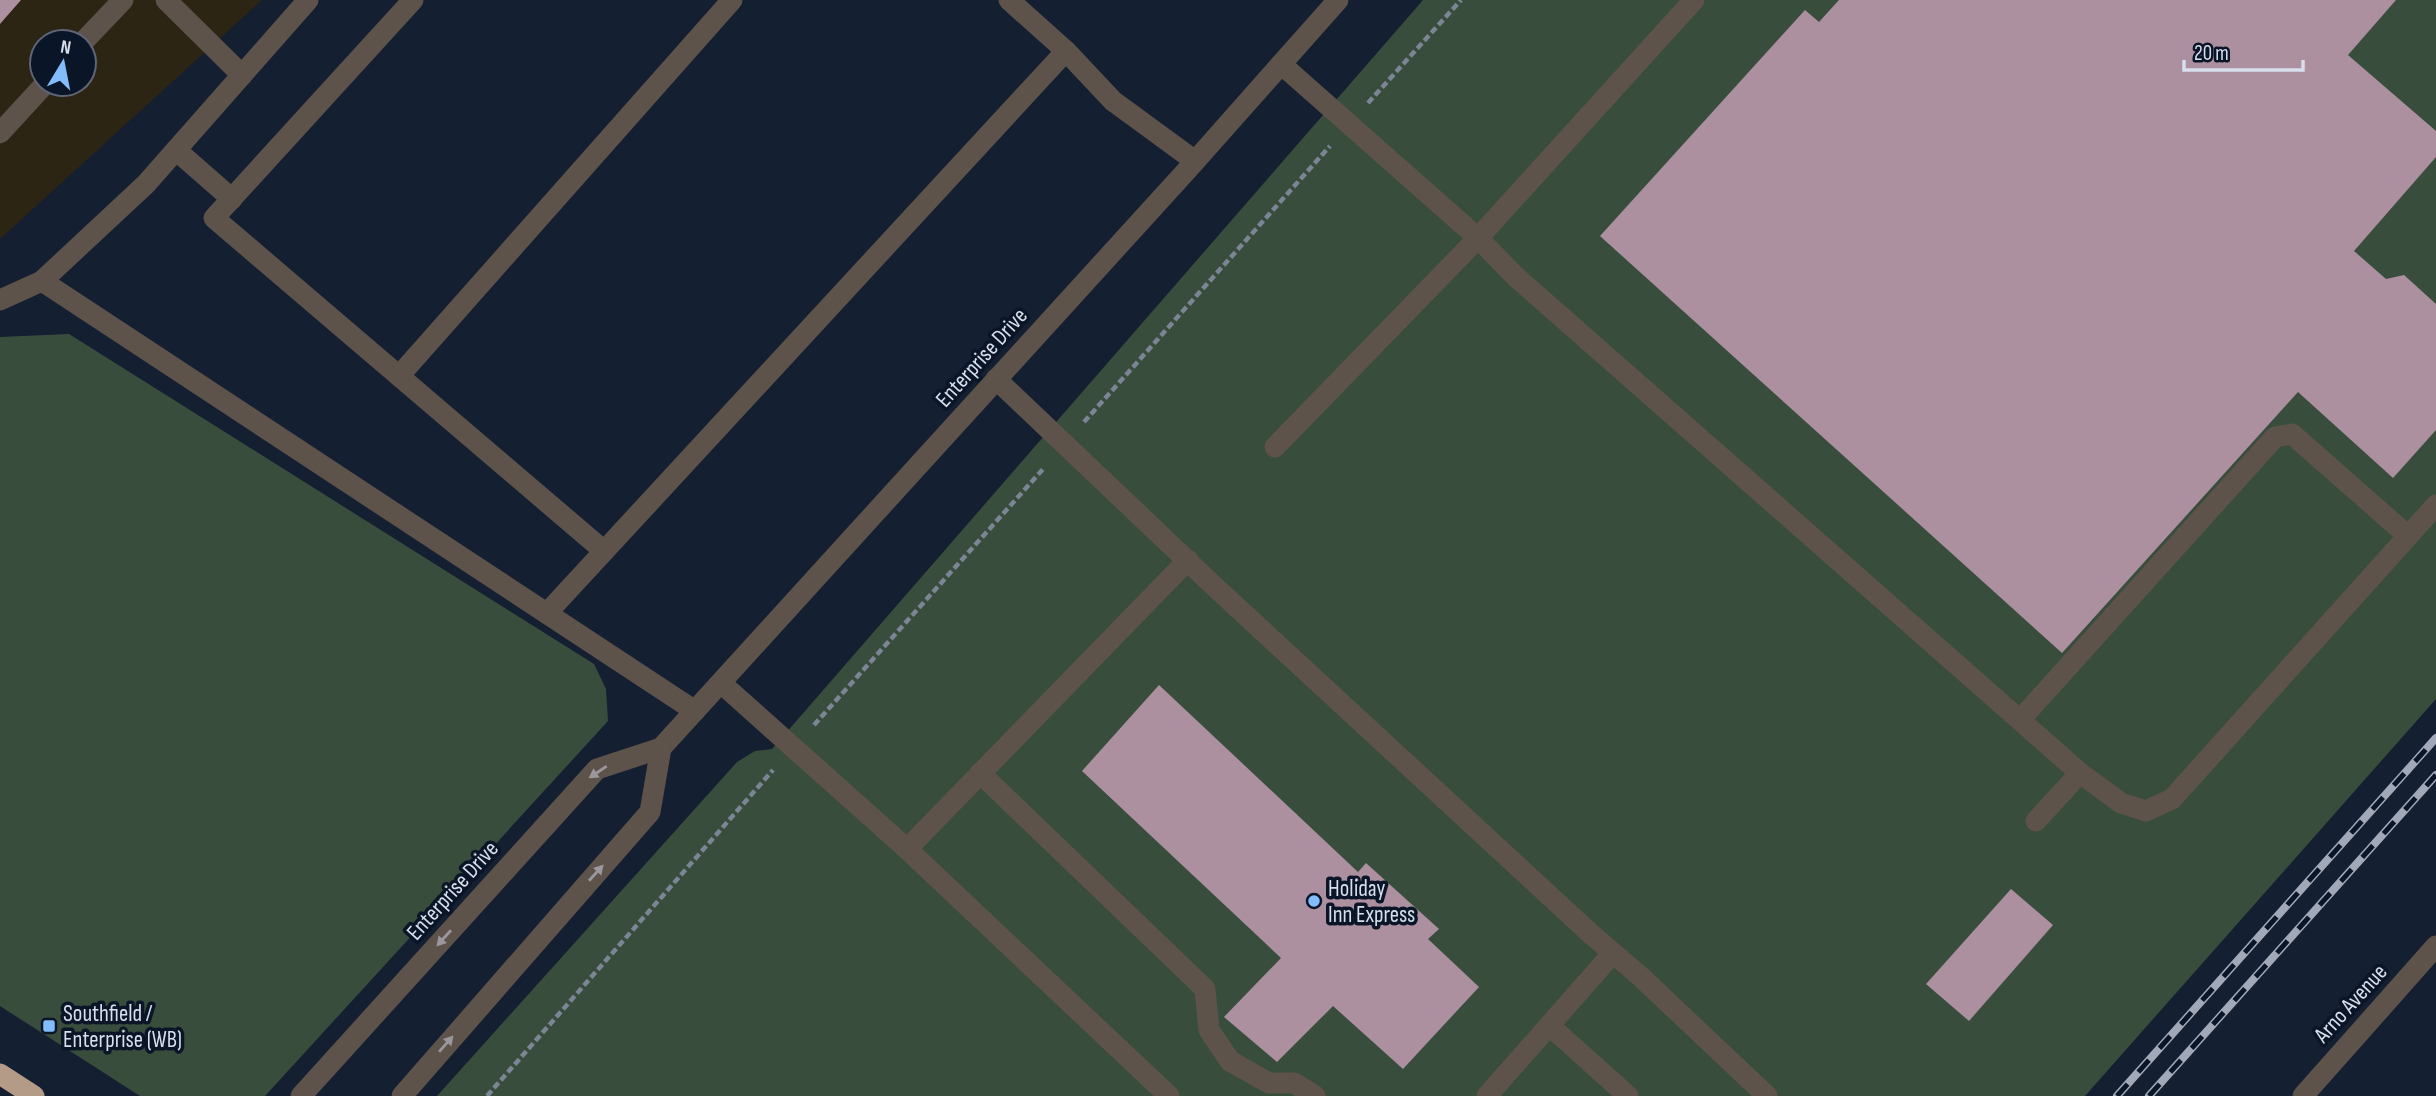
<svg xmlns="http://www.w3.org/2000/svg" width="2436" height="1096" viewBox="0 0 2436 1096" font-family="'Sofia Sans Condensed',sans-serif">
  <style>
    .industrial { fill: #2c2514; fill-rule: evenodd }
    .green { fill: #394d3d }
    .building { fill: #ad90a0 }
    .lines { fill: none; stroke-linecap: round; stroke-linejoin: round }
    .path { stroke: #7c8595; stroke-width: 4.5; stroke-dasharray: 7 3.5; stroke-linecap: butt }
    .minor { stroke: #5d534b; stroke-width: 21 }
    .highway { stroke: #b39b87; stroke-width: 21 }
    .rail-casing { stroke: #a1a9b8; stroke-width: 8 }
    .rail { stroke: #0b1528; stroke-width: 5; stroke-dasharray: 16; stroke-linecap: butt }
    .oneway { fill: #9a989c }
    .poi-dot { fill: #83bcfb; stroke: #0b1528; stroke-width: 2.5 }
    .labels { text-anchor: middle; stroke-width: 7; stroke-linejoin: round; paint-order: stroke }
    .street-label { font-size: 23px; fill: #d7deec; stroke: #0b1528 }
    .poi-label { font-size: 23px; fill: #d7deec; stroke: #0b1528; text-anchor: start }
  </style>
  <rect width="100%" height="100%" fill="#141f32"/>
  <path class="industrial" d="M0,0H262L0,239ZM42,42H84V84H42Z"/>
  <g class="green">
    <polygon points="1423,0 2436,0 2436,699 2085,1096 437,1096 737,762 755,751 772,749"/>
    <polygon points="69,334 594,664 606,689 608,721 265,1096 140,1096 0,1006 0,337"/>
  </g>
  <g class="building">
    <polygon points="0,0 21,0 0,24"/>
    <polygon points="1839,0 2396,0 2348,55 2436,131 2436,157 2354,251 2386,279 2404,275 2436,304 2436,430 2393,478 2298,392 2062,653 1600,236 1805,10 1819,22"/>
    <polygon points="1159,685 1358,872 1366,863 1439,929 1428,939 1479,987 1403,1069 1333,1006 1277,1062 1224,1017 1281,958 1082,771"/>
    <polygon points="2011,889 2053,925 1969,1021 1926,984"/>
  </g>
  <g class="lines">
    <g class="path">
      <polyline points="1368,103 1461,0"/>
      <polyline points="1084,422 1330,146"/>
      <polyline points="814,725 1044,468"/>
      <polyline points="487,1096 773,770"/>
    </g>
    <g class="minor">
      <polyline points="166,0 242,75"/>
      <polyline points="413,0 214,218 604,551"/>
      <polyline points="83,42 123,0"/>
      <polyline points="1066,51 1113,101 1195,161"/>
      <polyline points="1281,64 1478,238 1515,276 2080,773 2121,803 2146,811 2172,799 2436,505"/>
      <polyline points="0,133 45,84"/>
      <polyline points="176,150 232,199"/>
      <polyline points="42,281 695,711"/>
      <polyline points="0,300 42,281 146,184 308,0"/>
      <polyline points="399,376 732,0"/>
      <polyline points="996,379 1215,587 1591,934 1641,977 1767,1096"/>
      <polyline points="1275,447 1478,238 1694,0"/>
      <polyline points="547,613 1066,51 1009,0"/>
      <polyline points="721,683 907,849 1169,1096"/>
      <polyline points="2020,720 2275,437 2292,434 2408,536"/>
      <polyline points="980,773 1205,989 1209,1030 1230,1061 1269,1083 1294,1083 1315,1096"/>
      <polyline points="2036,821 2080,773"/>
      <polyline points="907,849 1188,560"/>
      <polyline points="1550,1026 1628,1096"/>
      <polyline points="301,1096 597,769 661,748 1189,168 1338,0"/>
      <polyline points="402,1096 650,812 661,748"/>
      <polyline points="1487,1096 1613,953"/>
      <polyline points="2303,1096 2436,946"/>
    </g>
    <polyline class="highway" points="0,1074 34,1096"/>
    <defs>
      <g id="rail">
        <polyline points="2117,1096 2436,738"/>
        <polyline points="2149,1096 2436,775"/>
      </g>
    </defs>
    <use href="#rail" class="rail-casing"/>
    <use href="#rail" class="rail"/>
  </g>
  <defs><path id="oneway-solid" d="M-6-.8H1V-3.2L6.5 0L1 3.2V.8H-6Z" transform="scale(1.75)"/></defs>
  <g class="oneway">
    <use href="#oneway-solid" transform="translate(598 772) rotate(146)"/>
    <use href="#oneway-solid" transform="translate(596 873) rotate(-48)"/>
    <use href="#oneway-solid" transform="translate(444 938) rotate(132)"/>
    <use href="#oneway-solid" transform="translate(446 1044) rotate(-49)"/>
  </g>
  <g class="poi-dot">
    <circle cx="1314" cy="901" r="7"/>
    <rect x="42" y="1019" width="14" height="14" rx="3.5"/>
  </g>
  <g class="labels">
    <g class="street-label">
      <text transform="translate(981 357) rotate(-48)" y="8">Enterprise Drive</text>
      <text transform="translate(452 890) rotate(-48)" y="8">Enterprise Drive</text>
      <text transform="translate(2350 1003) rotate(-48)" y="8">Arno Avenue</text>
    </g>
    <g class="poi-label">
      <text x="1328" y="896">Holiday<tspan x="1328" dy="26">Inn Express</tspan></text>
      <text x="63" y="1021">Southfield /<tspan x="63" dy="26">Enterprise (WB)</tspan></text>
    </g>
  </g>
  <g transform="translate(63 63) rotate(10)"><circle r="33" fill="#0b1528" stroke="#5d6576" stroke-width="2"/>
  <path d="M0-5L12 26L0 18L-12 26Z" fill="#83bcfb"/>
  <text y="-10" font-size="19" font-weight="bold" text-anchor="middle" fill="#d7deec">N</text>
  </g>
  <path d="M2184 60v10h119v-10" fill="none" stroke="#d7deec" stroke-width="3.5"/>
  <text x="2194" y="60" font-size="21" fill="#d7deec" stroke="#0b1528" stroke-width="5" paint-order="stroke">20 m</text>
</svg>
